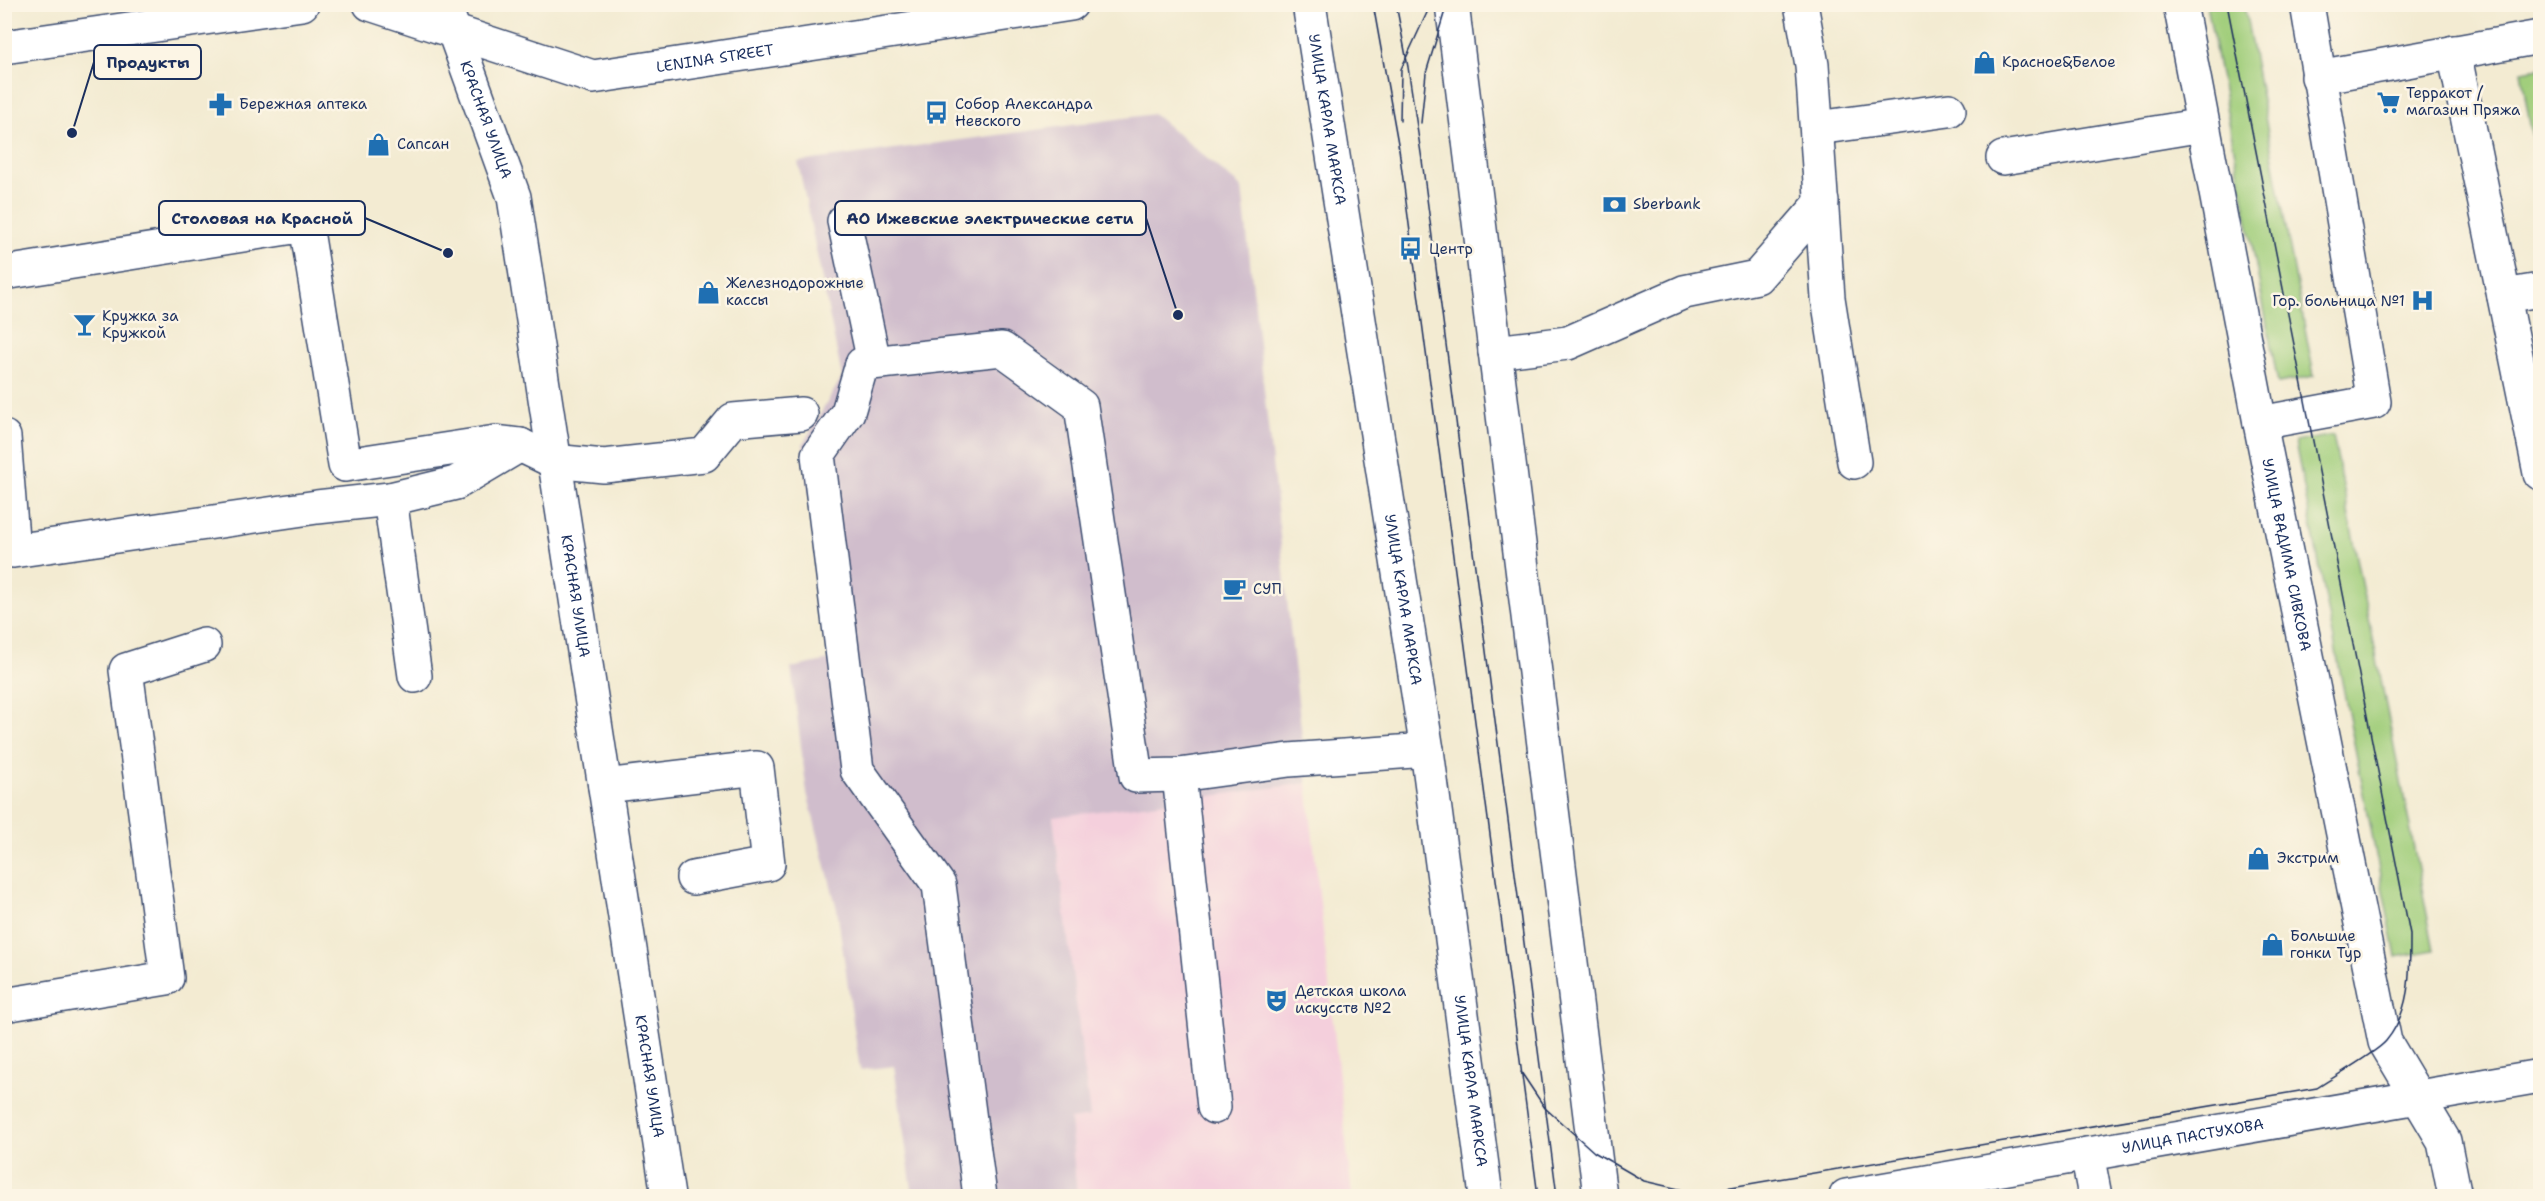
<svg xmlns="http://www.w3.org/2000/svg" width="2545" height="1201" viewBox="0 0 2545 1201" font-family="'Shantell Sans',sans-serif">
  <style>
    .built { fill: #f4cfdc }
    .industrial { fill: #d0bdcc }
    .green { fill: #a1ce7c; stroke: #5e7e6d; stroke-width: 1.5 }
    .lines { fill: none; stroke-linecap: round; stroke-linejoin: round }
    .minor-casing { stroke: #3b4b6f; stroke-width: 36 }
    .major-casing { stroke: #3b4b6f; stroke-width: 36 }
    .minor { stroke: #fff; stroke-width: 33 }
    .major { stroke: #fff; stroke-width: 33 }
    .tram { stroke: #1b2f5e; stroke-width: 1.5 }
    .labels { text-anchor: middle; stroke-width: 5; stroke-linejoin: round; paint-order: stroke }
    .street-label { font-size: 15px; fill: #1b2f5e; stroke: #fcf5e5 }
    .poi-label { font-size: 15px; fill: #1b2f5e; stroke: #fcf5e5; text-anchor: start }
    .leader { fill: none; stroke: #1b2f5e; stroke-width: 2 }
    .callout-dot { fill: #1b2f5e; stroke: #fcf5e5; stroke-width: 2 }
    .callout { fill: #fcf5e5; stroke: #1b2f5e; stroke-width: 2 }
    .callout-label { font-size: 16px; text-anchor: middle; font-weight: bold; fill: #1b2f5e }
  </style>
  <rect width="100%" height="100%" fill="#fcf5e5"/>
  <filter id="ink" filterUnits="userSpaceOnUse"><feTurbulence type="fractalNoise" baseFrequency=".0167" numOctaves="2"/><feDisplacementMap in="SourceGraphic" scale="12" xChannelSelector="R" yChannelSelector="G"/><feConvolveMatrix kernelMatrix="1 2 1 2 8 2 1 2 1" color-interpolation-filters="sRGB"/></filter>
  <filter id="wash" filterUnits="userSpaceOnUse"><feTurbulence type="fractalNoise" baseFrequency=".008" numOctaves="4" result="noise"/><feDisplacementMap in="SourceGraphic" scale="24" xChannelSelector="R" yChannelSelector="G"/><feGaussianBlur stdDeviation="1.35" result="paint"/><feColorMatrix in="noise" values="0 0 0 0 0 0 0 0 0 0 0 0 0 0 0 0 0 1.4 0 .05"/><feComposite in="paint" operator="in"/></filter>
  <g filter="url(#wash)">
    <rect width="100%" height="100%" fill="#f3ebd2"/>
    <polygon class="built" points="1307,783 1352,1196 1077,1196 1070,1119 1089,1117 1053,816"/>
    <polygon class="industrial" points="1154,114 1242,188 1307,783 1053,817 1090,1117 1070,1120 1077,1196 913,1196 894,1066 860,1070 837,909 807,793 791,668 830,660 803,444 842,377 798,162"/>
    <g class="green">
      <polygon points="2207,5 2244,5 2314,376 2278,383"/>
      <polygon points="2540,68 2540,185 2521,71"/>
      <polygon points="2333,435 2434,950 2396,957 2295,442"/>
    </g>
  </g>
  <g filter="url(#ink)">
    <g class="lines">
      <defs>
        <g id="minor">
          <path id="s1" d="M444,4L514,197L668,1196"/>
          <polyline points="1801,4 1812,65 1828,298 1854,462"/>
          <path id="s2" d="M2180,4L2260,423L2385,1042L2444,1141L2455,1196"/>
          <polyline points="2454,52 2540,473"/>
          <polyline points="2318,77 2540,37"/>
          <polyline points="1817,128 1949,110"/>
          <polyline points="2003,158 2203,125"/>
          <polyline points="844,221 874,362"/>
          <polyline points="4,273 306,225 345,465 496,442 520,445 553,461 604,466 704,455 733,420 801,414"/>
          <polyline points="2504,296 2540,290"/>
          <polyline points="1495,352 1568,343 1684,292 1757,277 1822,202"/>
          <polyline points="2260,423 2374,402 2307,4"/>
          <polyline points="4,437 13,551 317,507 390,499"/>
          <polyline points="415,676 390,499 456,483 520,445"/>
          <polyline points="1179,775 1214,1107"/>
          <polyline points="605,786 757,768 768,864 693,878"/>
          <polyline points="4,1005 167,978 126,670 204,645"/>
          <polyline points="2087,1154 2095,1196"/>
          <polyline points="980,1196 939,885 857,770 818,455 848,412 862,364 1002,349 1081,406 1136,776 1179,775 1289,760 1427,750"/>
          <path id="s3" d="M1846,1196L2540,1076"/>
        </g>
        <g id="major">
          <path id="s4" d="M370,4L593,77L1071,4"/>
          <path id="s5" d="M1309,4L1427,750L1486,1196"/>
          <polyline points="1452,4 1600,1196"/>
          <polyline points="4,47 302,4"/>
        </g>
      </defs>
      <use href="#minor" class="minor-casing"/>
      <use href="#major" class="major-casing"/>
      <use href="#minor" class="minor"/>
      <use href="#major" class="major"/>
      <g class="tram">
        <polyline points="1373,4 1399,149 1538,1196"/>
        <polyline points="1396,4 1408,67 1422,160 1557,1196"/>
        <polyline points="1400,121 1401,69 1431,4"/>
        <polyline points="1421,123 1426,73 1447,4"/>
        <path d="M1521,1072L1545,1108L1594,1152L1644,1181L1696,1193L2317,1088C2333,1077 2376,1053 2386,1041C2411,1011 2410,971 2410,934L2227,4"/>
      </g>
    </g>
  </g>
  <defs>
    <symbol id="shop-bare" viewBox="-9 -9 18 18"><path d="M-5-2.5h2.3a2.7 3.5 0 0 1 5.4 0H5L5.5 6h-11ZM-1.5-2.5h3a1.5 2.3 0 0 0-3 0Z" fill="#1f6fb2" stroke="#fcf5e5" stroke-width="2.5" paint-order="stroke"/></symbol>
    <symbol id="supermarket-bare" viewBox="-9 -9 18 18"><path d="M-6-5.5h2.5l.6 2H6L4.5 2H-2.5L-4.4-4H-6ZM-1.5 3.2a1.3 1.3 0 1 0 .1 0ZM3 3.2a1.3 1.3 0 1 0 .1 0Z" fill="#1f6fb2" stroke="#fcf5e5" stroke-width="2.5" paint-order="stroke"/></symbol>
    <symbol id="pharmacy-bare" viewBox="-9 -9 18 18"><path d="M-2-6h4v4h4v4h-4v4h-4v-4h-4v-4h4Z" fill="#1f6fb2" stroke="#fcf5e5" stroke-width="2.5" paint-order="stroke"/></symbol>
    <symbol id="bus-bare" viewBox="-9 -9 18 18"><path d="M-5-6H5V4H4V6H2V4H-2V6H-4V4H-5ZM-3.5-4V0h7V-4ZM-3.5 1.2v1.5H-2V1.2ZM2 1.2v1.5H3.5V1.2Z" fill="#1f6fb2" stroke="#fcf5e5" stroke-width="2.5" paint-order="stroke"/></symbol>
    <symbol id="bank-bare" viewBox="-9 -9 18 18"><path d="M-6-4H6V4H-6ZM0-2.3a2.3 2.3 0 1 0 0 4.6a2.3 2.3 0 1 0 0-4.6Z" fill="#1f6fb2" stroke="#fcf5e5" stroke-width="2.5" paint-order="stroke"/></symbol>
    <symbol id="hospital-bare" viewBox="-9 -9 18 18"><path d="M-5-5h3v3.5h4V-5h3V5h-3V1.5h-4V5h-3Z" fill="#1f6fb2" stroke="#fcf5e5" stroke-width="2.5" paint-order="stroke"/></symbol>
    <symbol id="bar-bare" viewBox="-9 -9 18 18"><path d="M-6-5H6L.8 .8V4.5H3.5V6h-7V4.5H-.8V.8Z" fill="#1f6fb2" stroke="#fcf5e5" stroke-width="2.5" paint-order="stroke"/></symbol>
    <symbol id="cafe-bare" viewBox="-9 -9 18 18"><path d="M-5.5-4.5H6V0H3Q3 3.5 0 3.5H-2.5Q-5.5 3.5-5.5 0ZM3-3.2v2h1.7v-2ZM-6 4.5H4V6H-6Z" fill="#1f6fb2" stroke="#fcf5e5" stroke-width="2.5" paint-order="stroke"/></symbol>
    <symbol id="theatre-bare" viewBox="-9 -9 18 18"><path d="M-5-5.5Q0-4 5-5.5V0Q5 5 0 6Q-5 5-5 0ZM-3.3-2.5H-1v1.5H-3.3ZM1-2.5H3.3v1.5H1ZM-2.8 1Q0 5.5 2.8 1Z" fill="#1f6fb2" stroke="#fcf5e5" stroke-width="2.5" paint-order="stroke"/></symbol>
  </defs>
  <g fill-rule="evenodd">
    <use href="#shop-bare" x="1968" y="46" width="33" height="33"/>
    <use href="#supermarket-bare" x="2372" y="86" width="33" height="33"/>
    <use href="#pharmacy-bare" x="204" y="88" width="33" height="33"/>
    <use href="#bus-bare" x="920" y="96" width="33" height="33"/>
    <use href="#shop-bare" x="362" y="128" width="33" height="33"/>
    <use href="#bank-bare" x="1598" y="188" width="33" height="33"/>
    <use href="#bus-bare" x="1394" y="232" width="33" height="33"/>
    <use href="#shop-bare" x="692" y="276" width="33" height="33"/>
    <use href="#hospital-bare" x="2406" y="284" width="33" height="33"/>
    <use href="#bar-bare" x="68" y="308" width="33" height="33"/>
    <use href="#cafe-bare" x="1218" y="572" width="33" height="33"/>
    <use href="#shop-bare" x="2242" y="842" width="33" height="33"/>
    <use href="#shop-bare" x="2256" y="928" width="33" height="33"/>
    <use href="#theatre-bare" x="1260" y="984" width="33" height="33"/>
  </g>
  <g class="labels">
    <g class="street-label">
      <text dy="5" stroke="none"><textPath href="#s4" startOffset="358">LENINA STREET</textPath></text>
      <text dy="5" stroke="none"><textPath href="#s1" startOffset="123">КРАСНАЯ УЛИЦА</textPath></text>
      <text dy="5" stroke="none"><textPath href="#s5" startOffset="117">УЛИЦА КАРЛА МАРКСА</textPath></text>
      <text dy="5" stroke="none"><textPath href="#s2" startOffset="561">УЛИЦА ВАДИМА СИВКОВА</textPath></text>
      <text dy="5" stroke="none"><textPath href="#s1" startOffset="609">КРАСНАЯ УЛИЦА</textPath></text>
      <text dy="5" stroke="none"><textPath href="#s5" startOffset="603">УЛИЦА КАРЛА МАРКСА</textPath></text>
      <text dy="5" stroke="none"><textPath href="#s1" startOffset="1095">КРАСНАЯ УЛИЦА</textPath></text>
      <text dy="5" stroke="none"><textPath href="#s5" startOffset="1089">УЛИЦА КАРЛА МАРКСА</textPath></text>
      <text dy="5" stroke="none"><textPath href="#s3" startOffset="352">УЛИЦА ПАСТУХОВА</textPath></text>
    </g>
    <g class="poi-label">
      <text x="2002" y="67">Красное&amp;Белое</text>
      <text x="2406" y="98">Терракот /<tspan x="2406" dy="17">магазин Пряжа</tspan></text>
      <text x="239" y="109">Бережная аптека</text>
      <text x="955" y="109">Собор Александра<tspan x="955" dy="17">Невского</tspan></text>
      <text x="397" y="149">Сапсан</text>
      <text x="1633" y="209">Sberbank</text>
      <text x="1429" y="254">Центр</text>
      <text x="726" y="288">Железнодорожные<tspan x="726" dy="17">кассы</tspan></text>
      <text x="2405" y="306" text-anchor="end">Гор. больница №1</text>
      <text x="102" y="321">Кружка за<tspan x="102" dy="17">Кружкой</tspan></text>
      <text x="1253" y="594">СУП</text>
      <text x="2277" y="863">Экстрим</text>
      <text x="2290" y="941">Большие<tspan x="2290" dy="17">гонки Тур</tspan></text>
      <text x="1295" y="996">Детская школа<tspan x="1295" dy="17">искусств №2</tspan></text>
    </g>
  </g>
  <path class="leader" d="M72 133L94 62M448 253L365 218M1178 315L1146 218"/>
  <g class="callout-dot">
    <circle cx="72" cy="133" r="6"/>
    <circle cx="448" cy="253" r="6"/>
    <circle cx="1178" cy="315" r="6"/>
  </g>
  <g class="callout">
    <rect x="94" y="45" width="107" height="34" rx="6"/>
    <rect x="159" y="201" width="206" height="34" rx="6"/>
    <rect x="835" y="201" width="311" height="34" rx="6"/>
  </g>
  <g class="callout-label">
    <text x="148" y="68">Продукты</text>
    <text x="262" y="224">Столовая на Красной</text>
    <text x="990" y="224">АО Ижевские электрические сети</text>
  </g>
  <rect width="2545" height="1201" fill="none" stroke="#fcf5e5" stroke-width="24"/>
</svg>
